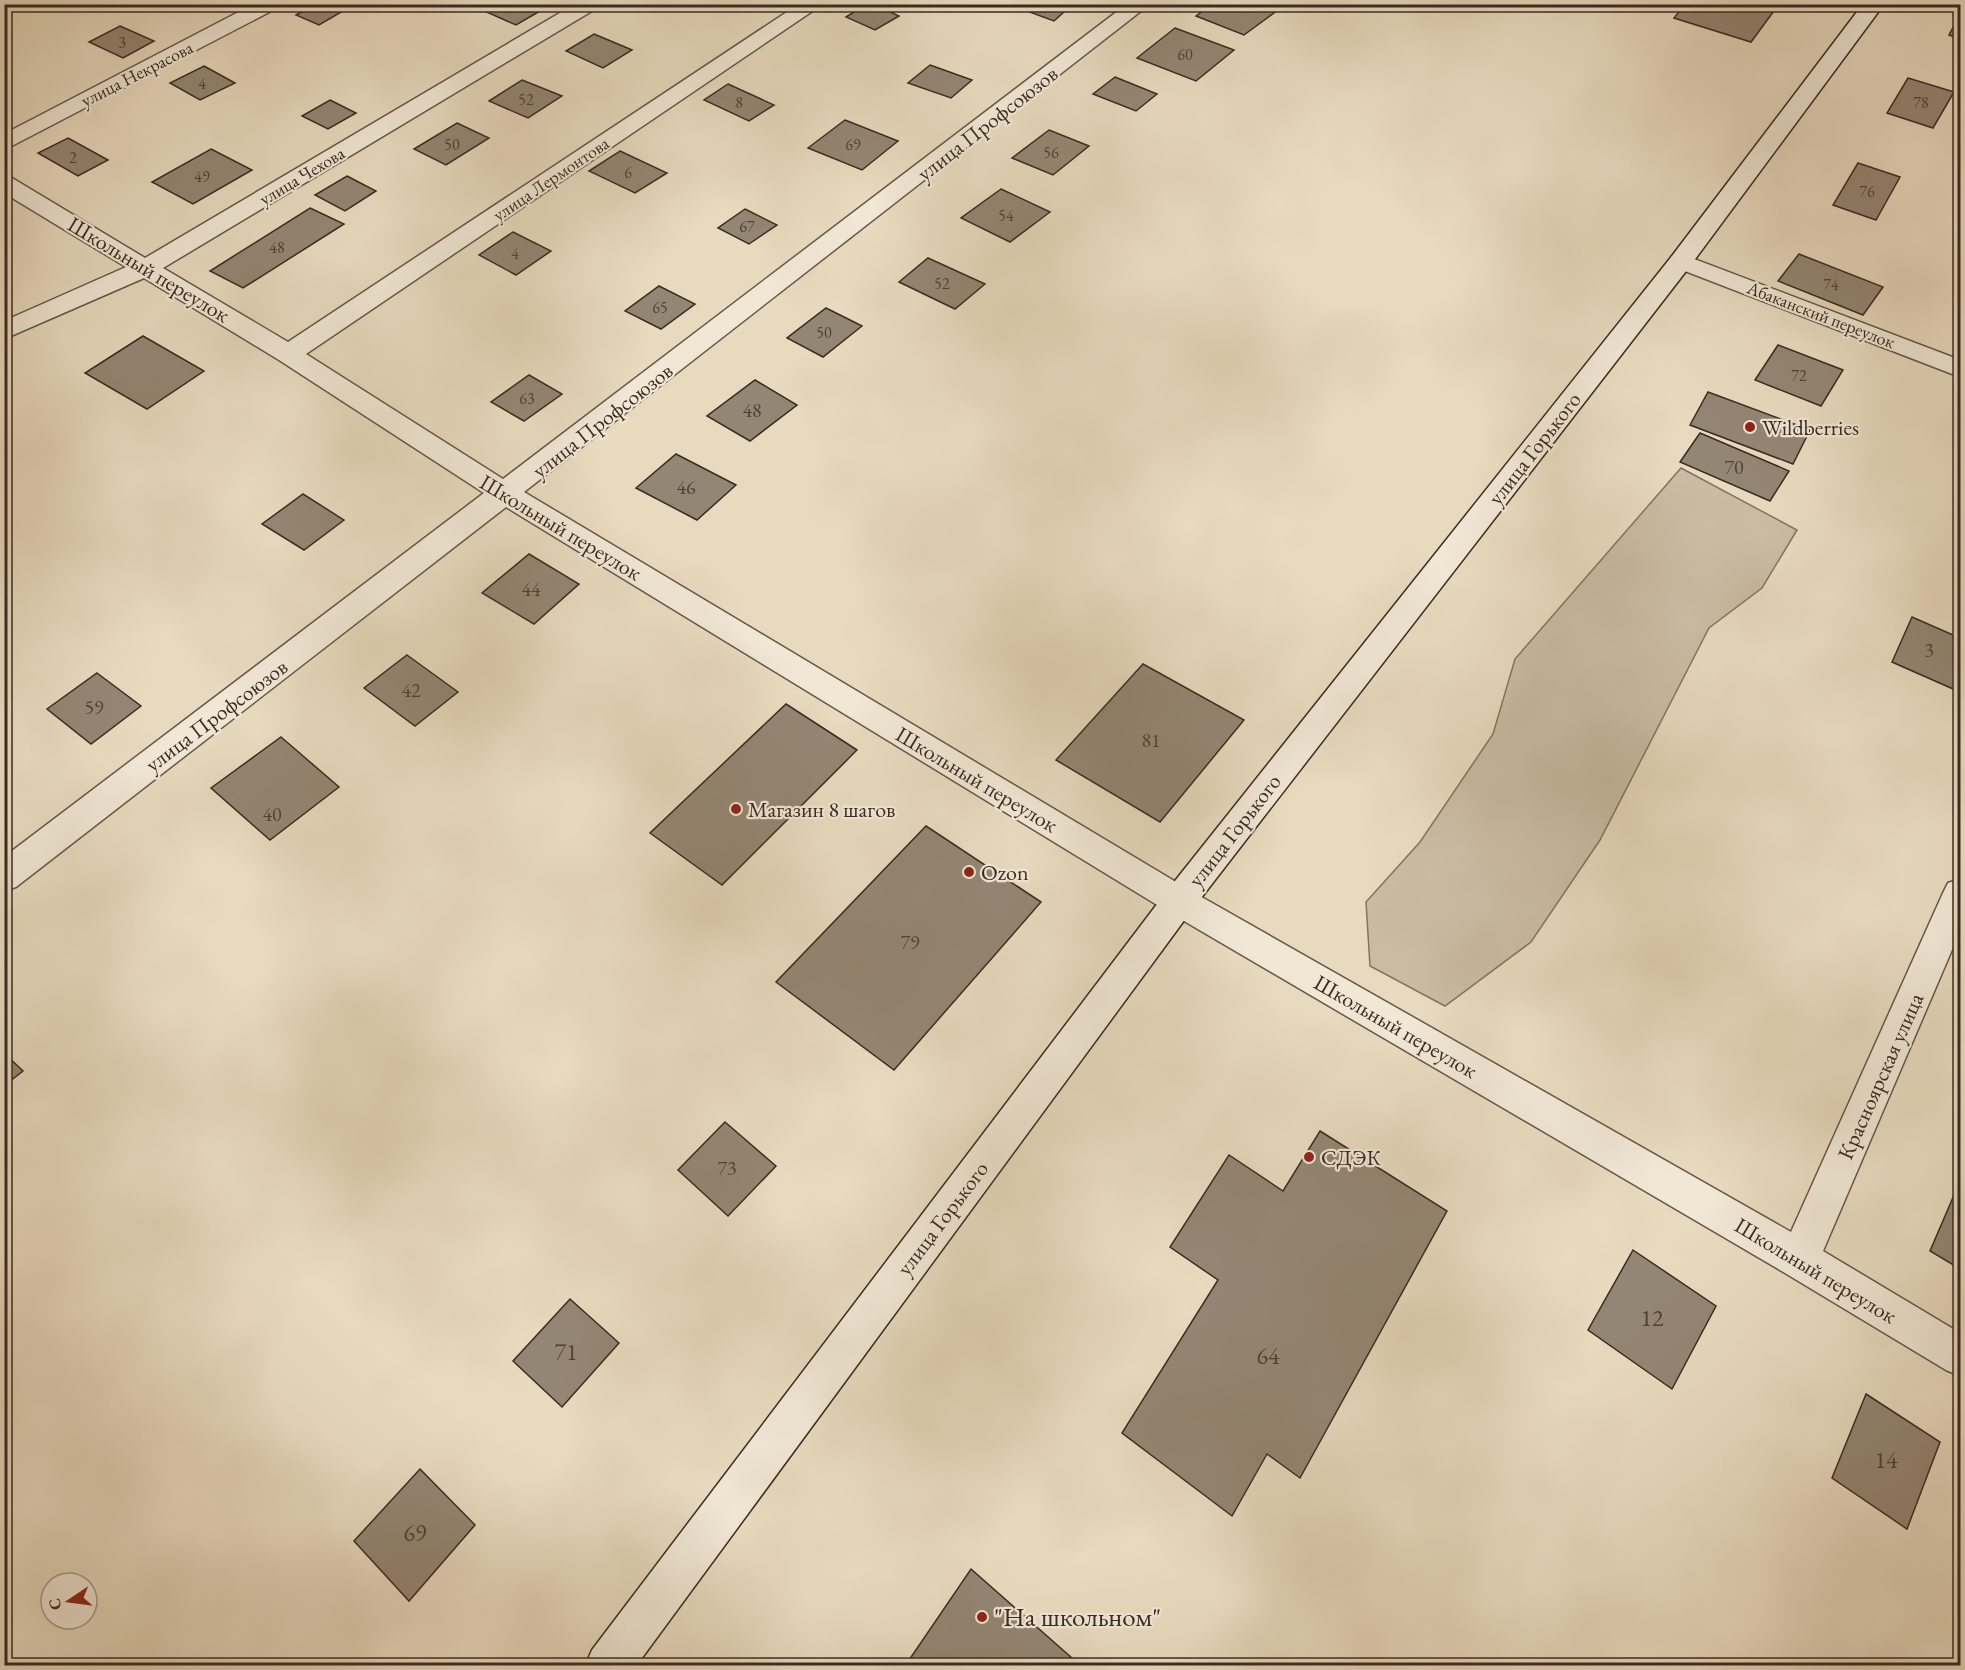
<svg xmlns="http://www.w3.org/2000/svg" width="1965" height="1670" viewBox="0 0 1965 1670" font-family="'EB Garamond',serif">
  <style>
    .green { fill: #cabca4; stroke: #827463; stroke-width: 1.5 }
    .building { fill: #948674; stroke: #3a2b22; stroke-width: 1.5 }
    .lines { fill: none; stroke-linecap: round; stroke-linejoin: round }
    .street-casing { stroke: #665749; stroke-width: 3 }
    .secondary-casing { stroke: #3a2b22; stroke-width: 3 }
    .street { fill: #f0e7d5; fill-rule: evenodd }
    .secondary { fill: #f0e7d5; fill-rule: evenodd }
    .poi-dot { fill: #8f2418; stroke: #f0e7d5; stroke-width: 2 }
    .labels { text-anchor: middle; stroke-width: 4.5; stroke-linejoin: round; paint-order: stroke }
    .far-number-label { font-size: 16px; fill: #504236 }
    .far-street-label { font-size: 18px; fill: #3a2b22; stroke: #f0e7d5 }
    .number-label { font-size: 20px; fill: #504236 }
    .street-label { font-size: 22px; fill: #3a2b22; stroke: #f0e7d5 }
    .poi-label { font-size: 22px; fill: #3a2b22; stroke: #f0e7d5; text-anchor: start }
    .near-number-label { font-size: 24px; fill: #504236 }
    .near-poi-label { font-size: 27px; fill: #3a2b22; stroke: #f0e7d5; text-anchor: start }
  </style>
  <rect width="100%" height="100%" fill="#e8dabf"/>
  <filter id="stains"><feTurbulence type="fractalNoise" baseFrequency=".00333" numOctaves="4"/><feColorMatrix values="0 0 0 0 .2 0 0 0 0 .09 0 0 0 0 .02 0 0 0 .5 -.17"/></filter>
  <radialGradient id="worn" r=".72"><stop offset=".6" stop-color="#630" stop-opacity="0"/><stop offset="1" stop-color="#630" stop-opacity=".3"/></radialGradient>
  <polygon class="green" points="1681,468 1797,530 1762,588 1709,628 1600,840 1531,942 1445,1006 1370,966 1366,902 1420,842 1493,734 1515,659"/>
  <g class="building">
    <polygon points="20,4 46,4 34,11"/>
    <polygon points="316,4 355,4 319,25 296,15"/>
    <polygon points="492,4 540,4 547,7 516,25 482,10"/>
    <polygon points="867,4 873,4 899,16 875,30 846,17"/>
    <polygon points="1008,4 1073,4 1054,21"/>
    <polygon points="1212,4 1265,4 1278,10 1244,35 1196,16"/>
    <polygon points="1685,4 1779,4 1751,42 1674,18"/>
    <polygon points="1960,14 1960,39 1949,35"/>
    <polygon points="120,26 154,41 123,58 89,42"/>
    <polygon points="1175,28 1234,50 1196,81 1137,58"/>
    <polygon points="594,34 632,50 603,68 566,51"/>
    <polygon points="930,65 972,80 951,98 908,83"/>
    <polygon points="204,66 235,83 200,100 170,83"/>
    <polygon points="1115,77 1157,94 1136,111 1093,94"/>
    <polygon points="1908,78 1954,92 1933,128 1887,113"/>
    <polygon points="522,80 562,96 528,118 489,101"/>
    <polygon points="728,84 774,105 749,121 704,100"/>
    <polygon points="330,100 356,113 328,129 302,116"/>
    <polygon points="845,120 898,141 862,170 808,148"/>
    <polygon points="457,123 489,138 446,165 414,149"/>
    <polygon points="1049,130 1089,146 1053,175 1012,158"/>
    <polygon points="68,138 108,160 78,176 38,153"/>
    <polygon points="211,149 252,170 193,204 152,182"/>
    <polygon points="620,151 667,173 635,193 589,171"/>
    <polygon points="1858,163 1900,177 1876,220 1833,205"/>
    <polygon points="347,176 376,191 345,211 315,195"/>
    <polygon points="1001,189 1050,212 1010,242 961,218"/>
    <polygon points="310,208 344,224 243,288 210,271"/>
    <polygon points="745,209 777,225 749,244 718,228"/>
    <polygon points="513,232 551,251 516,275 479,255"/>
    <polygon points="1799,254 1883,287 1863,315 1778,281"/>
    <polygon points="928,258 985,284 955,309 899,282"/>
    <polygon points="659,286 695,304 661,329 625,311"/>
    <polygon points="826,308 862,326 823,357 787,338"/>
    <polygon points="143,336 204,371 147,409 85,373"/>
    <polygon points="1778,345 1843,370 1821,406 1755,380"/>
    <polygon points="529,375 562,394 524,421 491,402"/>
    <polygon points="755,380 797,405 750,441 707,416"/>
    <polygon points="1708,392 1810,430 1793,464 1690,425"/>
    <polygon points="1700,433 1789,471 1770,501 1680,462"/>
    <polygon points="676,454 736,485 697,520 636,488"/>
    <polygon points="303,494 344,520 304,550 262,524"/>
    <polygon points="529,554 579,584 534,624 482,593"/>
    <polygon points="1912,617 1960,638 1960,692 1892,662"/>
    <polygon points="407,655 458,692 415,726 364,688"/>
    <polygon points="1143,664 1244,720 1160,822 1056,760"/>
    <polygon points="97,673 141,706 91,744 47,709"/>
    <polygon points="786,704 857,750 722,885 650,833"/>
    <polygon points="281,737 339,787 270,840 211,788"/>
    <polygon points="926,826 1041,902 894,1070 776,982"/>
    <polygon points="4,1053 23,1071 4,1086"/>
    <polygon points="725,1122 776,1166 728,1216 678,1170"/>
    <polygon points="1320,1131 1447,1211 1300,1478 1267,1454 1232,1516 1122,1433 1218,1280 1170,1247 1229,1155 1283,1191"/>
    <polygon points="1957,1188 1960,1190 1960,1269 1930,1251"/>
    <polygon points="1633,1250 1716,1306 1672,1389 1588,1330"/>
    <polygon points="570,1299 619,1343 562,1407 513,1361"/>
    <polygon points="1866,1394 1940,1442 1907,1529 1832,1478"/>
    <polygon points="420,1469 475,1525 409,1601 354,1541"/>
    <polygon points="971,1569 1081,1666 905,1666"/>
  </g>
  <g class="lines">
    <defs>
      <g id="street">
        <polygon points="254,4 280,4 277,8 4,150 4,134"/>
        <polygon points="575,4 600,4 597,8 163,268 288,342 799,4 823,4 306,354 503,479 1127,4 1150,4 524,492 1191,891 1791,1232 1943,893 1948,883 1960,879 1960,931 1823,1251 1960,1333 1960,1376 1946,1370 1785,1273 1167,911 506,507 16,887 4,891 4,857 484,493 279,360 144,278 4,339 4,321 126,267 4,193 4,176 12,178 145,258"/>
        <polygon points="1681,254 1960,360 1960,377 1672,266 1669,261 1672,256"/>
      </g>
      <polygon id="secondary" points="1863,4 1884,4 1690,266 1191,911 636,1666 585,1666 592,1650 1167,891 1672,256"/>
    </defs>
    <use href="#street" class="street-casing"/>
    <use href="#secondary" class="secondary-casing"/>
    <use href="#street" class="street"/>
    <use href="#secondary" class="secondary"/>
  </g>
  <g class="poi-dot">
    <circle cx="1750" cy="427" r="6"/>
    <circle cx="736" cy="809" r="6"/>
    <circle cx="969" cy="872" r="6"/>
    <circle cx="1309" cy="1157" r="6"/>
    <circle cx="982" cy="1617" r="6"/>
  </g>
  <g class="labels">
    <g class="far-number-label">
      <text x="122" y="48">3</text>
      <text x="1185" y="60">60</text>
      <text x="202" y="89">4</text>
      <text x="526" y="105">52</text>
      <text x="739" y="108">8</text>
      <text x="1921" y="108">78</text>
      <text x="452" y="150">50</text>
      <text x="853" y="150">69</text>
      <text x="1051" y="158">56</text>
      <text x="73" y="163">2</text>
      <text x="628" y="178">6</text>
      <text x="202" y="182">49</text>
      <text x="1867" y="197">76</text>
      <text x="1006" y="221">54</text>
      <text x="747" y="232">67</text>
      <text x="277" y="253">48</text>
      <text x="515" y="259">4</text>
      <text x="942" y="289">52</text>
      <text x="1831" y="290">74</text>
      <text x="660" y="313">65</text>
      <text x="824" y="338">50</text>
      <text x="1799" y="381">72</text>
      <text x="527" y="404">63</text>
    </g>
    <g class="far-street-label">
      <text transform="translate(137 74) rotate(-27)" y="6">улица Некрасова</text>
      <text transform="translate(302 176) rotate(-31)" y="6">улица Чехова</text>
      <text transform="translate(551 179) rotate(-34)" y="6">улица Лермонтова</text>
      <text transform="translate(1821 315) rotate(21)" y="6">Абаканский переулок</text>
    </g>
    <g class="number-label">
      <text x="752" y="417">48</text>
      <text x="1734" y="474">70</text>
      <text x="686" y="494">46</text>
      <text x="531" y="596">44</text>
      <text x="1929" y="657">3</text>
      <text x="411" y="697">42</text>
      <text x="94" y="714">59</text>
      <text x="1151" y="747">81</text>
      <text x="272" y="821">40</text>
      <text x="910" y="949">79</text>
      <text x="727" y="1175">73</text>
    </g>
    <g class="street-label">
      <text transform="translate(987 123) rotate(-38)" y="8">улица Профсоюзов</text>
      <text transform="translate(149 269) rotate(31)" y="8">Школьный переулок</text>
      <text transform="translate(602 420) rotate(-38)" y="8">улица Профсоюзов</text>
      <text transform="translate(1534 448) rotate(-52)" y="8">улица Горького</text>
      <text transform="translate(561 527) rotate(31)" y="8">Школьный переулок</text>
      <text transform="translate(216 715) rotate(-37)" y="8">улица Профсоюзов</text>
      <text transform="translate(977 779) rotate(31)" y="8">Школьный переулок</text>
      <text transform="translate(1234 830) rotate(-52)" y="8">улица Горького</text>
      <text transform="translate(1396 1026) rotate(30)" y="8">Школьный переулок</text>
      <text transform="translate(1880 1076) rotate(-66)" y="8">Красноярская улица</text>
      <text transform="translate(942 1218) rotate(-53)" y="8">улица Горького</text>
      <text transform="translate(1816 1270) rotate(31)" y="8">Школьный переулок</text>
    </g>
    <g class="poi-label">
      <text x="1762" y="435">Wildberries</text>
      <text x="748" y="817">Магазин 8 шагов</text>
      <text x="981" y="880">Ozon</text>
      <text x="1321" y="1165">СДЭК</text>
    </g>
    <g class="near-number-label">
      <text x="1652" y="1326">12</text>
      <text x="566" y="1360">71</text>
      <text x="1268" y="1364">64</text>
      <text x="1886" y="1468">14</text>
      <text x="415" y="1541">69</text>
    </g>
    <g class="near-poi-label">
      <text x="994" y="1626">"На школьном"</text>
    </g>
  </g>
  <rect width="1965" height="1670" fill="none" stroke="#e8dabf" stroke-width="24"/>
  <rect x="6" y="6" width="1953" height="1658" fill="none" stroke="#3a2b22" stroke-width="3"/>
  <rect x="12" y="12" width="1941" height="1646" fill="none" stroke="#3a2b22" stroke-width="1.5"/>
  <g transform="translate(69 1601) rotate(257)"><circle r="28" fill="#f0e7d5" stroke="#a79c8d" stroke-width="1.5"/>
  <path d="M0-4.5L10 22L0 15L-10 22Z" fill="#8f2418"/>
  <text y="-9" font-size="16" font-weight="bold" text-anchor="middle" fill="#3a2b22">С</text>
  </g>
  <rect width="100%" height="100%" filter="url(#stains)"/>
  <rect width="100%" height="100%" fill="url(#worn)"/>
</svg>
